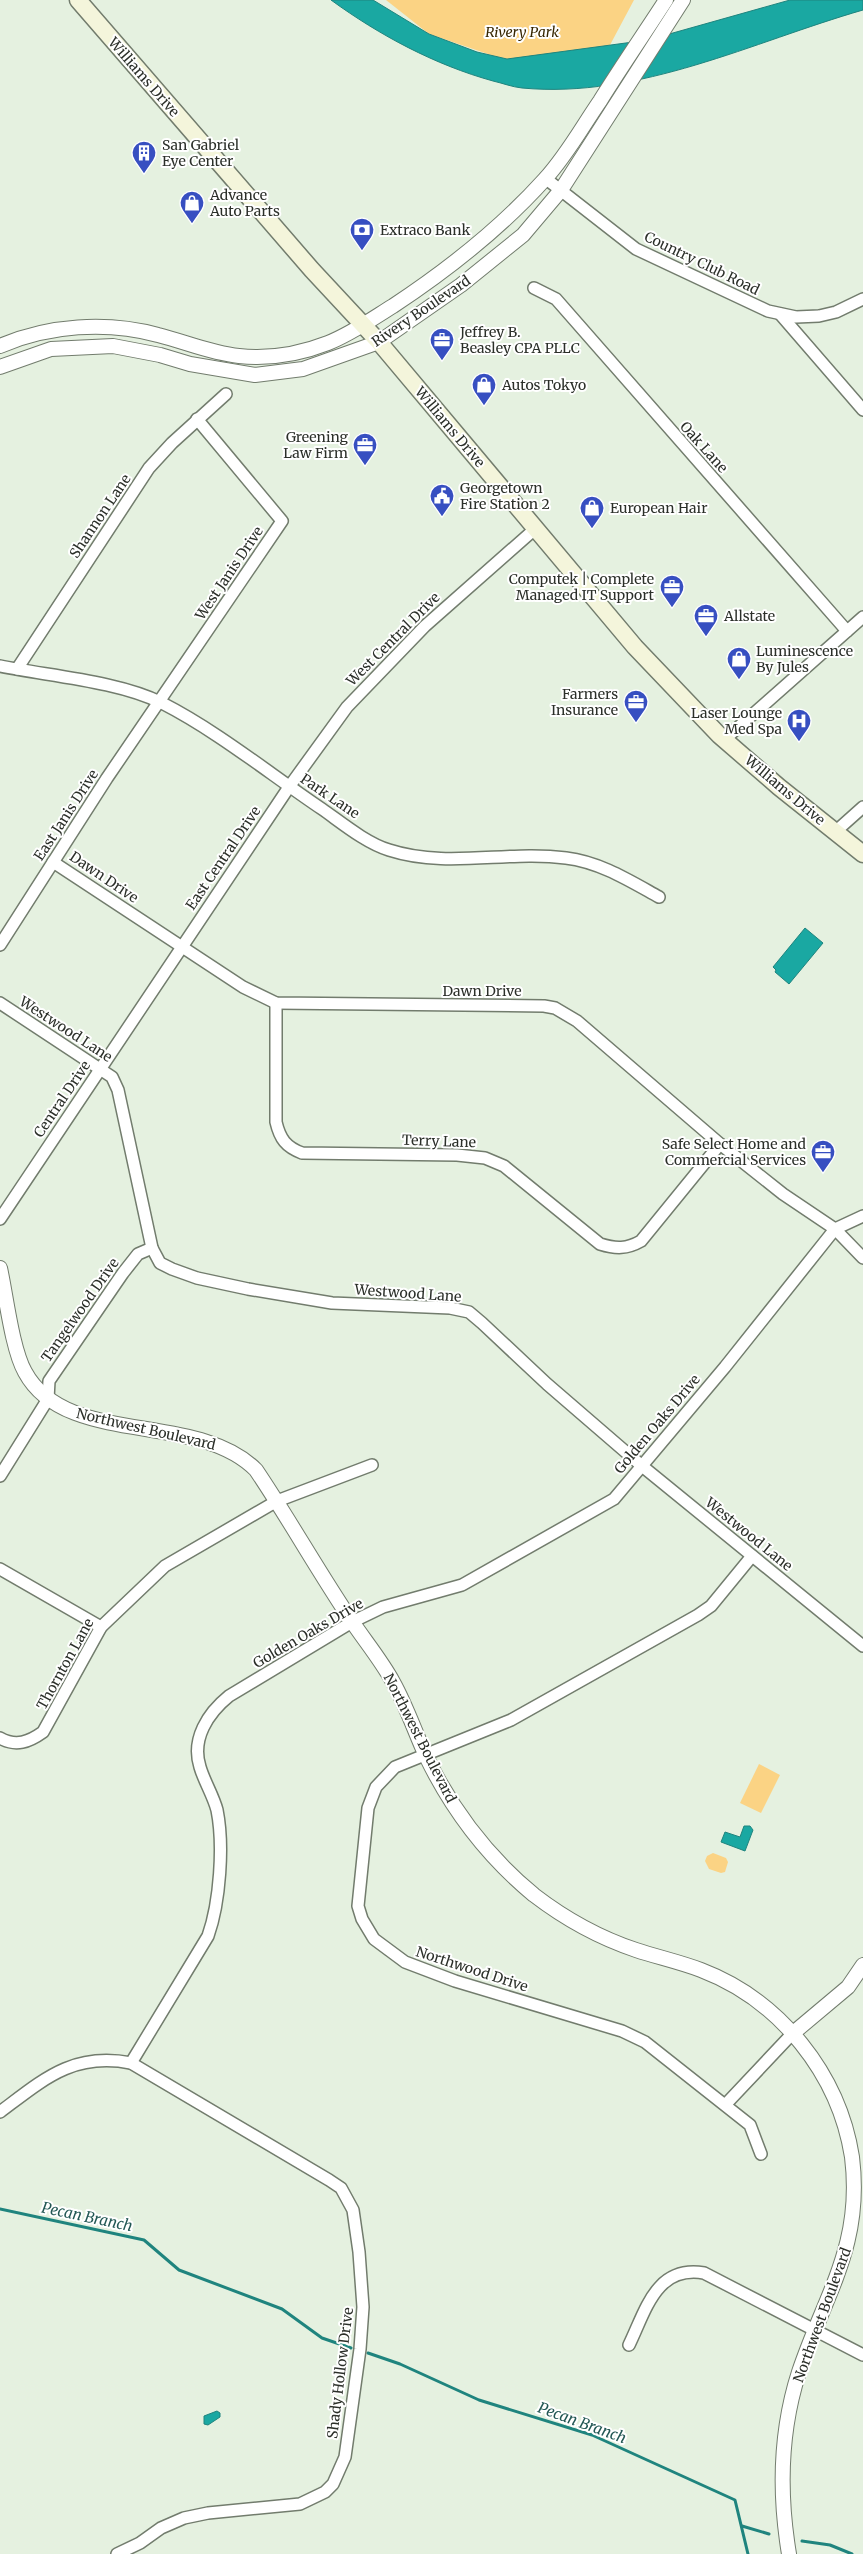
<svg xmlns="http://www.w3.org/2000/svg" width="863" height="2554" viewBox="0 0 863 2554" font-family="Merriweather,serif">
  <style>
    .park { fill: #fbd384 }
    .water { fill: #1aa8a2; stroke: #1f847e }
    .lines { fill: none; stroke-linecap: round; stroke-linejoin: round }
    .stream { stroke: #1f847e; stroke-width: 3 }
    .minor-casing { stroke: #727c6d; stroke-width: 14 }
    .tertiary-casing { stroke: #727c6d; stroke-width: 16 }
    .secondary-casing { stroke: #727c6d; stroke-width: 19 }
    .minor { stroke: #fff; stroke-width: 11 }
    .tertiary { stroke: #fff; stroke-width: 14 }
    .secondary { stroke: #f4f5db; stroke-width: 16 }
    .labels { text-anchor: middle; stroke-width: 4; stroke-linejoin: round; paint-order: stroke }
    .park-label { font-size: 14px; font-style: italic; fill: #372702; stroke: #fff }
    .street-label { font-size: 14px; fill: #2b2f29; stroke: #fff }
    .poi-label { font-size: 14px; fill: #2b2f29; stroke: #fff; text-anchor: start }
    .water-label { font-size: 15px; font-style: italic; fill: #225754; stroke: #fff }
  </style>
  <rect width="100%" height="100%" fill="#e5f1e0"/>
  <g class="park">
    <polygon points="386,0 634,0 610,45 520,65 429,34"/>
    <polygon points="759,1764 780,1775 761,1813 740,1803"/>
    <polygon points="713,1853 726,1858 728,1862 725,1872 721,1873 709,1869 705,1861 707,1856"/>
  </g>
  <g class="water">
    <path d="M331,0H373L429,34L477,52L507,59L648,40L790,0H863V10C752,42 640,99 522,88C512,87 502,83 493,81C435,65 379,35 331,0Z"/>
    <polygon points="805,928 823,943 789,984 775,972 776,970 773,967"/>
    <polygon points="744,1826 750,1826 753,1830 745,1851 721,1842 725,1832 740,1837"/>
    <polygon points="217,2411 220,2413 220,2417 208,2425 204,2424 204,2416"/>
  </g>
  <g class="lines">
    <g class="stream">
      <polyline points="0,2209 144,2240 179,2270 282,2309 322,2338 351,2348"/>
      <polyline points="368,2353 400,2364 479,2400 592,2435 735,2500 748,2554"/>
      <polyline points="742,2526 769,2534"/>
      <polyline points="802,2541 830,2545 852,2554"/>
    </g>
    <defs>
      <g id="minor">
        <polyline points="545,178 636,249 768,311 796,317 819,316 836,312 863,299"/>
        <polyline points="534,288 556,299 847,631"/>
        <polyline points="780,314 863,410"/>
        <path d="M0,666C49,676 118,681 162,703C217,731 270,774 322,809C342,823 366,843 389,850C448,869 507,850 566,858C600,862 630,881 659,897"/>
        <polyline points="17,669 149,468 172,443 226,394"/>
        <polyline points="725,739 863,617"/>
        <polyline points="835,832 863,807"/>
        <polyline points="53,862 243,987 276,1003 544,1006 555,1008 577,1021 720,1144 783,1194 835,1229 863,1258"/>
        <polyline points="0,945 107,778 282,521 197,419"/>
        <polyline points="0,1003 112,1077 118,1090 152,1248 160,1263 172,1269 197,1278 248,1289 332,1303 450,1308 469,1312 482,1323 547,1384 642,1466 863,1646"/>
        <path d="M276,1003V1122C280,1139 286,1147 302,1153L457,1155L485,1158L504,1166L600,1244C616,1249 627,1249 641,1241L720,1144"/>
        <polyline points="0,1219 289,787 347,707 425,626 536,528"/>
        <polyline points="0,1476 48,1399 49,1381 123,1273 138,1254 152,1248"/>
        <polyline points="752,1556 711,1606 698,1615 511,1720 395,1767 376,1787 368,1808 358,1906 362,1919 374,1939 405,1962 455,1981 622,2031 645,2042 750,2125 761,2154"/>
        <polyline points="0,1569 101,1627"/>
        <path d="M0,1738C16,1747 29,1742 43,1732L101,1627L165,1566L277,1501L372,1465"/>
        <path d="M131,2063L208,1936C220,1902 224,1845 217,1810C213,1795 204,1781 200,1767C191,1739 208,1713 229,1696L352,1622L383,1607L462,1585L614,1499L725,1367L835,1229L863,1216"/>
        <polyline points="726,2104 792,2034"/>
        <path d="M0,2112C44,2079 73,2052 131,2063L329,2180L341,2188L353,2210L359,2252L363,2307L360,2349L345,2457L333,2484L325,2492L300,2504L208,2513L184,2518L161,2528L140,2543L117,2554"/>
        <path d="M629,2345C646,2310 656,2265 704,2273L863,2355"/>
      </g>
      <g id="tertiary">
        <path d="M0,346C48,325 107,321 158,335C186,342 210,353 239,356C268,359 300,354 328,343C351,334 372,319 393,306C449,269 500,229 545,179C567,155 582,127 600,101C621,67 644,34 666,0"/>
        <polyline points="0,367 51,349 113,346 160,355 190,364 255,375 303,369 379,342 461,285 523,235 561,190 683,0"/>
        <path d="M0,1268C6,1295 12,1349 25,1372C66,1448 197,1410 256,1470C289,1519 318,1571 351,1620C365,1641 381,1660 393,1682C406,1705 415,1732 426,1756C452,1810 488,1857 534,1895C564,1918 600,1938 636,1950C657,1957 680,1962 701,1970C780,2000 839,2074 852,2157C863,2246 825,2294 799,2372C780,2431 779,2494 789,2554"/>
        <polyline points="792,2034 848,1987 863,1965"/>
      </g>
      <polyline id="secondary" points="78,0 312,270 379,342 635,647 719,735 779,787 863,854"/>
    </defs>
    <use href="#minor" class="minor-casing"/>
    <use href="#tertiary" class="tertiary-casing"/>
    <use href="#secondary" class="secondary-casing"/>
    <use href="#minor" class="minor"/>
    <use href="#tertiary" class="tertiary"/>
    <use href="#secondary" class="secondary"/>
  </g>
  <defs>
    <symbol id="building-pin" viewBox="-11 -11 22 30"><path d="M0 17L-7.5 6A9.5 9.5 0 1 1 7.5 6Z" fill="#374fc1" stroke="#fff"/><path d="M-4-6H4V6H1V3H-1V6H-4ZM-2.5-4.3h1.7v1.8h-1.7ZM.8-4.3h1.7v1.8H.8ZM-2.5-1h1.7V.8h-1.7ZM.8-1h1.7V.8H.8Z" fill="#fff"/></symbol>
    <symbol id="shop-pin" viewBox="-11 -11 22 30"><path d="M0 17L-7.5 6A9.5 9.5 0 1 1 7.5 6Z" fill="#374fc1" stroke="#fff"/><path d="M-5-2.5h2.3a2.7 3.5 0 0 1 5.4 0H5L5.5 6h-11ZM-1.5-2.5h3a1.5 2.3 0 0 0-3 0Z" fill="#fff"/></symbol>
    <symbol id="bank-pin" viewBox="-11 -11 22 30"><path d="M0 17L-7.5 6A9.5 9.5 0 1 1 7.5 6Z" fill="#374fc1" stroke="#fff"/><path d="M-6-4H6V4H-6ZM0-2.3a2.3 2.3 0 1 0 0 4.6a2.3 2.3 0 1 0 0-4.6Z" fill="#fff"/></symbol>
    <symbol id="office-pin" viewBox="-11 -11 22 30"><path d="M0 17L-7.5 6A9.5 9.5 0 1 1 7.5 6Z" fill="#374fc1" stroke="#fff"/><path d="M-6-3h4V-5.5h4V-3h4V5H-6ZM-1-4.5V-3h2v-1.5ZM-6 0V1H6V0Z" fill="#fff"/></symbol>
    <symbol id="civic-pin" viewBox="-11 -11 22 30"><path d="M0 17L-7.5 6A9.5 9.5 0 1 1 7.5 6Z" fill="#374fc1" stroke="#fff"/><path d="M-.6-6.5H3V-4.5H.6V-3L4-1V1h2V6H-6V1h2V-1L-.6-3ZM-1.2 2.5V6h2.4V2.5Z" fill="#fff"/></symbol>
    <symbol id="hospital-pin" viewBox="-11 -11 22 30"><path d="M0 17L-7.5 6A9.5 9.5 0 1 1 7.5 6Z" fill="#374fc1" stroke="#fff"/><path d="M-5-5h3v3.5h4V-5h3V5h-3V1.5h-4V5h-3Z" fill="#fff"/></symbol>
  </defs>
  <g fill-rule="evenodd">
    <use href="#building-pin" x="130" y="139" width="28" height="38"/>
    <use href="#shop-pin" x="178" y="189" width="28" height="38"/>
    <use href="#bank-pin" x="348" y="216" width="28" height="38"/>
    <use href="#office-pin" x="428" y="326" width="28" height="38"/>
    <use href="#shop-pin" x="470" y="371" width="28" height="38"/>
    <use href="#office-pin" x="351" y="431" width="28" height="38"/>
    <use href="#civic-pin" x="428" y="482" width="28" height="38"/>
    <use href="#shop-pin" x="578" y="494" width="28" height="38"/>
    <use href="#office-pin" x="658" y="573" width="28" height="38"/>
    <use href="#office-pin" x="692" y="602" width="28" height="38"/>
    <use href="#shop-pin" x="725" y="645" width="28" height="38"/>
    <use href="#office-pin" x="622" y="688" width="28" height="38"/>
    <use href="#hospital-pin" x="785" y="707" width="28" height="38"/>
    <use href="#office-pin" x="809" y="1138" width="28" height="38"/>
  </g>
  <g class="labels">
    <g class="park-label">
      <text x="522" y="37">Rivery Park</text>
    </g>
    <g class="street-label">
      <text transform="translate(144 77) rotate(49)" y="5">Williams Drive</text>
      <text transform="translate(702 263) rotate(26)" y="5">Country Club Road</text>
      <text transform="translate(421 311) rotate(-34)" y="5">Rivery Boulevard</text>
      <text transform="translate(450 427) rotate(50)" y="5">Williams Drive</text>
      <text transform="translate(704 447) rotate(48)" y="5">Oak Lane</text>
      <text transform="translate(100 516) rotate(-56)" y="5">Shannon Lane</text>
      <text transform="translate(229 573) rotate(-56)" y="5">West Janis Drive</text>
      <text transform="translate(393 639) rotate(-45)" y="5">West Central Drive</text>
      <text transform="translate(785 790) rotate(40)" y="5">Williams Drive</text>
      <text transform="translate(330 796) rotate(34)" y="5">Park Lane</text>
      <text transform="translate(66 815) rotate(-57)" y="5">East Janis Drive</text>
      <text transform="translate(223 858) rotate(-56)" y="5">East Central Drive</text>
      <text transform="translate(104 877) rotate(34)" y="5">Dawn Drive</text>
      <text x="482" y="996">Dawn Drive</text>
      <text transform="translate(66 1029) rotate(33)" y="5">Westwood Lane</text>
      <text transform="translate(62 1099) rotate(-56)" y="5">Central Drive</text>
      <text transform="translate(439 1141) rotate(2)" y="5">Terry Lane</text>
      <text transform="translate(408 1293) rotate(4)" y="5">Westwood Lane</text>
      <text transform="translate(80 1310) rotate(-55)" y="5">Tangelwood Drive</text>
      <text transform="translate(657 1424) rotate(-50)" y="5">Golden Oaks Drive</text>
      <text transform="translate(146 1429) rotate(13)" y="5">Northwest Boulevard</text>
      <text transform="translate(749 1534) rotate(39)" y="5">Westwood Lane</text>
      <text transform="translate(308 1633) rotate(-30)" y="5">Golden Oaks Drive</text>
      <text transform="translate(65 1664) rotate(-61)" y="5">Thornton Lane</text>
      <text transform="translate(420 1738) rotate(63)" y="5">Northwest Boulevard</text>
      <text transform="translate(472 1969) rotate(18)" y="5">Northwood Drive</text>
      <text transform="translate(822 2315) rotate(-70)" y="5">Northwest Boulevard</text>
      <text transform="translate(340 2373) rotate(-83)" y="5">Shady Hollow Drive</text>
    </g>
    <g class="poi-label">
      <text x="162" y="150">San Gabriel<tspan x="162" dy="16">Eye Center</tspan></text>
      <text x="210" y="200">Advance<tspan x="210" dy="16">Auto Parts</tspan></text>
      <text x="380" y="235">Extraco Bank</text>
      <text x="460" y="337">Jeffrey B.<tspan x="460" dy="16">Beasley CPA PLLC</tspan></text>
      <text x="502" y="390">Autos Tokyo</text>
      <text x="348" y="442" text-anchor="end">Greening<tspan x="348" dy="16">Law Firm</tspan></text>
      <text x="460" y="493">Georgetown<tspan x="460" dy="16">Fire Station 2</tspan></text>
      <text x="610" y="513">European Hair</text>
      <text x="654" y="584" text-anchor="end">Computek | Complete<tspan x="654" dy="16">Managed IT Support</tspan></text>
      <text x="724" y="621">Allstate</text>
      <text x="756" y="656">Luminescence<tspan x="756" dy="16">By Jules</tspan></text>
      <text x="618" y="699" text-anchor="end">Farmers<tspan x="618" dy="16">Insurance</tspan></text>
      <text x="782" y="718" text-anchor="end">Laser Lounge<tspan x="782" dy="16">Med Spa</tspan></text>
      <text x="806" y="1149" text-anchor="end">Safe Select Home and<tspan x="806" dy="16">Commercial Services</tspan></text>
    </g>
    <g class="water-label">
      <text transform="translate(87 2217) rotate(12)" y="5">Pecan Branch</text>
      <text transform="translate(582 2423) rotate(20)" y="5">Pecan Branch</text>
    </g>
  </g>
</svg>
